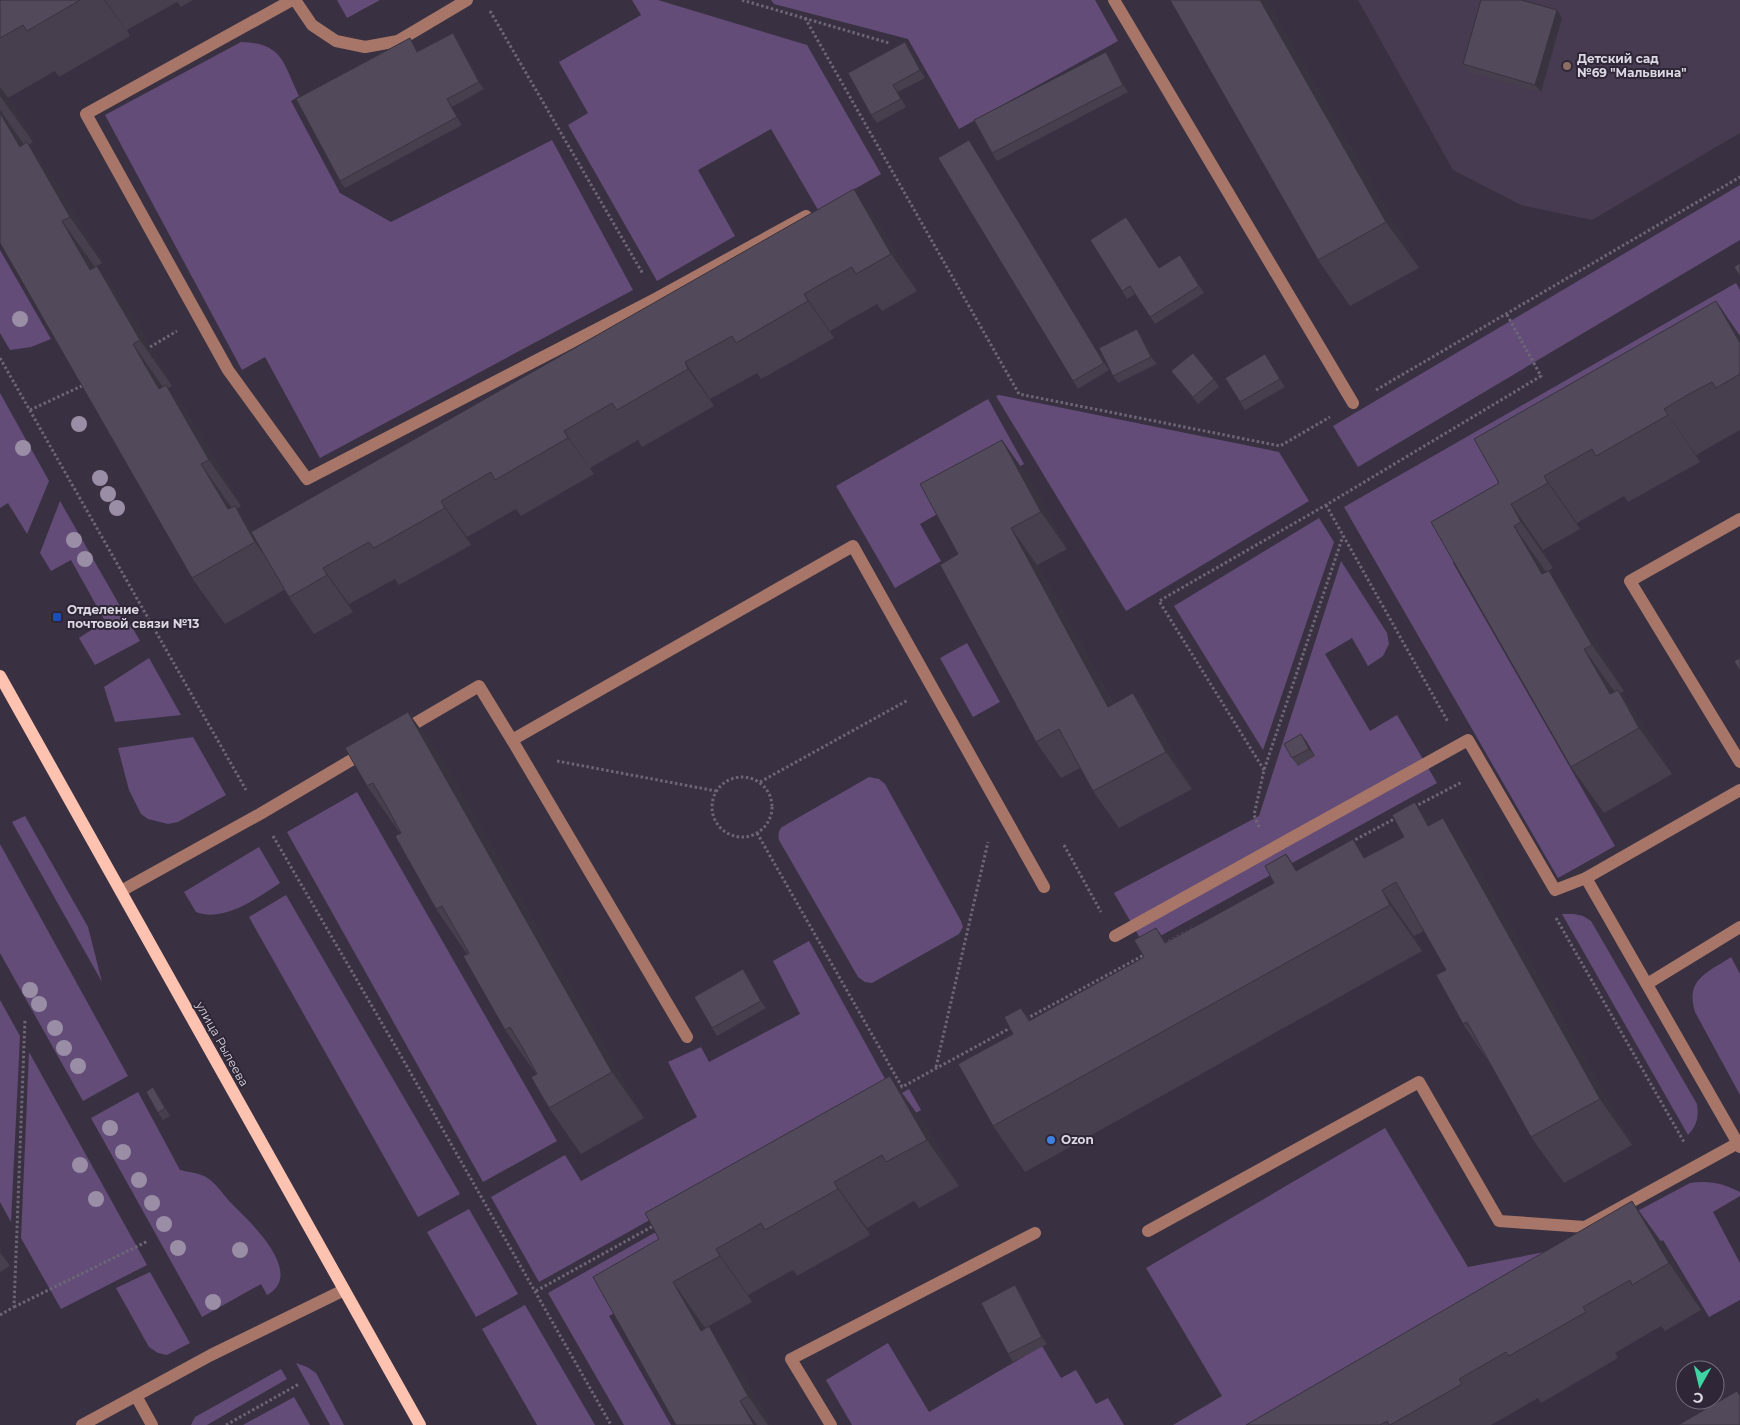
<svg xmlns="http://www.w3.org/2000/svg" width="1740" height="1425" viewBox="0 0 1740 1425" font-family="Montserrat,sans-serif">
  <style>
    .built { fill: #463b50 }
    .green { fill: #634c78 }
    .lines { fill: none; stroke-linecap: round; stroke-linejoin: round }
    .path { stroke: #6d6675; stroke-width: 3; stroke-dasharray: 2.5 2.5; stroke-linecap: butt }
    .minor { stroke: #a77668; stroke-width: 12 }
    .major { stroke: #fec2b0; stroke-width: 12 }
    .tree { fill: #9a8ea6 }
    .wall { fill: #473f4d }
    .shaded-wall { fill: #39333f }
    .building { fill: #52495a; stroke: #39333f }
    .education-dot { fill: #8d6e63; stroke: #2f2737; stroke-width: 2 }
    .transit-dot { fill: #1a4fb4; stroke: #2f2737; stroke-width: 2 }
    .shop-dot { fill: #3f7fe0; stroke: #2f2737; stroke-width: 2 }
    .labels { text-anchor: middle; stroke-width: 4; stroke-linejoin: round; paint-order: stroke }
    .poi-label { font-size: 12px; font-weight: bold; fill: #dcd7e2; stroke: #2f2737; text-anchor: start }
    .street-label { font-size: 12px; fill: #dcd7e2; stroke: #2f2737 }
  </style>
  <rect width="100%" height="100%" fill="#393141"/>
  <polygon class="built" points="1358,0 1740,0 1740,133 1592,220 1521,205 1453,170"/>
  <g class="green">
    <polygon points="337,0 380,0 347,18"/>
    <polygon points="632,0 658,0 807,45 881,174 818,210 771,129 698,170 735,236 657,281 568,125 588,113 559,62 641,15"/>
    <polygon points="771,0 1095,0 1118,41 959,129 908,39 774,4"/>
    <path d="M241,42C283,43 283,63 299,96L291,101L340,193L391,222L552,140L633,290L320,458L265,357L242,370L105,115Z"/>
    <polygon points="1740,185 1740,240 1358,467 1333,426"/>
    <polygon points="0,250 51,339 31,347 10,350 0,333"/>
    <polygon points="1736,283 1740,290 1740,341 1497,481 1522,524 1453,563 1615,846 1558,878 1344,507"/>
    <polygon points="0,393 49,481 27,534 8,503 0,508"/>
    <polygon points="999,395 1279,452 1309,501 1126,611 996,396"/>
    <polygon points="988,399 1024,464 920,524 941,561 895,588 836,486"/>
    <polygon points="60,501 140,641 95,665 79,638 105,621 71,560 51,571 40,553"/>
    <polygon points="1319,518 1334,542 1263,750 1174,606"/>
    <polygon points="1341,561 1387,633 1389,644 1383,656 1368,666 1352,638 1325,654 1370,731 1397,715 1437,783 1144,945 1114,893 1259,816"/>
    <polygon points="967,643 1000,702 973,717 940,658"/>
    <polygon points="149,658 181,715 115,722 104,687"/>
    <polygon points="193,737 226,795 178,822 168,824 148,819 141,814 129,790 118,748"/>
    <path d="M869,777L879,779L885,784L961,921L963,927L959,934L872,983L865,982L858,977L779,840C778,835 778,831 782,827Z"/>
    <polygon points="357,792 557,1141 483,1182 287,832"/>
    <polygon points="25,816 88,927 102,982 12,822"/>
    <polygon points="0,844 128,1076 83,1101 0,953"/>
    <path d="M259,847L280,883C257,898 224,923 196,912L184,892Z"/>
    <polygon points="286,895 460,1194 418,1217 249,917"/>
    <path d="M1574,914L1583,916L1591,921L1697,1104C1699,1117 1697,1125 1688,1135L1562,914Z"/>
    <polygon points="809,941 889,1086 539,1282 491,1197 565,1155 581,1181 697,1117 668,1062 701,1047 709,1062 800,1014 773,961"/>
    <path d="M1731,957L1740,974V1095L1695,1012C1685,979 1707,973 1731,957Z"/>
    <polygon points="0,1000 20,1036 11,1222 0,1202"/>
    <polygon points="29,1052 147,1265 61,1309 21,1238"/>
    <polygon points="909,1089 921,1110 667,1254 679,1277 609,1316 671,1425 624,1425 548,1293"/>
    <path d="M138,1092L180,1170C188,1172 199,1173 206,1177C215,1182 223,1194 230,1202C247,1219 307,1273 267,1295L261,1284L202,1317L91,1118Z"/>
    <path d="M1385,1128L1468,1267L1570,1247L1690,1183C1709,1180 1723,1183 1740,1192V1196L1713,1212L1740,1263V1300L1709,1317L1663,1240L1342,1425H1173L1222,1396L1146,1268Z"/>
    <polygon points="469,1209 518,1294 476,1317 427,1232"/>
    <polygon points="150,1272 190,1343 167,1355 158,1353 149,1347 116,1288"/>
    <polygon points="525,1305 595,1425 537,1425 482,1329"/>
    <polygon points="888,1343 929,1412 1042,1346 1061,1378 1076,1370 1096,1404 1108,1398 1124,1425 852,1425 826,1380"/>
    <polygon points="296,1363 307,1367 316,1373 344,1425 330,1425"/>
    <polygon points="281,1369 287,1379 207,1425 191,1425 195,1417"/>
    <polygon points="294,1397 310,1425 243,1425"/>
  </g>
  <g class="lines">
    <g class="path">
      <polyline points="742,0 889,43"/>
      <polyline points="490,11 643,274"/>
      <polyline points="805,18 1019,394 1280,446 1330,417"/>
      <polyline points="150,347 177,331"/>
      <polyline points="0,358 246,790"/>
      <polyline points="1376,390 1740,177"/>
      <polyline points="30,410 86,384"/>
      <polyline points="1326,505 1448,722"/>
      <polyline points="557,761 716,791"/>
      <polyline points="1264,770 1159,601 1326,505 1541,376 1506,313"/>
      <circle cx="742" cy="807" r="30"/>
      <polyline points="760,782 908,700"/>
      <polyline points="1414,807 1462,782"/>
      <polyline points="1259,827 1254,815 1264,770 1343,536"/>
      <polyline points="757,833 902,1087 1012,1027"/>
      <polyline points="273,836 401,1056 611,1425"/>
      <polyline points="1351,842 1396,818"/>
      <polyline points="1064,845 1101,912"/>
      <polyline points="1556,918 1684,1142"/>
      <polyline points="1164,944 1194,928"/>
      <polyline points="1026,1019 1146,954"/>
      <polyline points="936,1067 988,842"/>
      <polyline points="536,1291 655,1225"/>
      <polyline points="14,1307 148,1241"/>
      <polyline points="0,1315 14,1307 25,1019"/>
      <polyline points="226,1425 299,1384"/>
    </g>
    <g class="minor">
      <polyline points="292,0 86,114 228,370 307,479 657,298 806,216"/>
      <polyline points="295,0 312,25 336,41 365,47 398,41 467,0"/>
      <polyline points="1114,0 1353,403"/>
      <polyline points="1740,519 1630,581 1740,762"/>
      <polyline points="402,731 479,686 512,740 853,546 1044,887"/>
      <polyline points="512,740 687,1037"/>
      <polyline points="1740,790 1586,878 1740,1147"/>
      <polyline points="121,891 260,814 365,752"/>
      <polyline points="1115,936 1468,740 1555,890 1586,878"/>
      <polyline points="1647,984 1740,927"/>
      <polyline points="1148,1231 1419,1082 1499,1221 1585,1227 1738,1143"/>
      <polyline points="136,1396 152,1425"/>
      <polyline points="82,1425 211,1355 344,1290"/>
      <polyline points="831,1425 791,1359 1035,1233"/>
    </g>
    <polyline class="major" points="0,676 420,1425"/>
  </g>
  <g class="tree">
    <circle cx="20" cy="319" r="8"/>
    <circle cx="79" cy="424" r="8"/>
    <circle cx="23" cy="448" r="8"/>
    <circle cx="100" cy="478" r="8"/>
    <circle cx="108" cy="494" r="8"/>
    <circle cx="117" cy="508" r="8"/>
    <circle cx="74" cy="540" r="8"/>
    <circle cx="85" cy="559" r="8"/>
    <circle cx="30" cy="990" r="8"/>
    <circle cx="39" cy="1004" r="8"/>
    <circle cx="55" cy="1028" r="8"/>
    <circle cx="64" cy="1048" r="8"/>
    <circle cx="78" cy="1066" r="8"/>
    <circle cx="110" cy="1128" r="8"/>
    <circle cx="123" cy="1152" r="8"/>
    <circle cx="80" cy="1165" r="8"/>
    <circle cx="139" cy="1180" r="8"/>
    <circle cx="96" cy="1199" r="8"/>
    <circle cx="152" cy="1203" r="8"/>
    <circle cx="164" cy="1224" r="8"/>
    <circle cx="178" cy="1248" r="8"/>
    <circle cx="240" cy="1250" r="8"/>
    <circle cx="213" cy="1302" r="8"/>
  </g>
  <g class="wall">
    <polygon points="0,0 193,0 181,7 177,2 127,30 130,36 59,77 55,71 8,98 33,142 29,145 59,188 102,263 95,267 130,312 172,386 168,388 198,431 241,506 237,509 252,531 879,225 917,291 882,311 877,304 854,317 830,331 834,338 761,379 757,373 710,399 714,406 642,447 638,440 590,468 594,474 521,516 516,509 467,537 471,545 399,585 395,579 349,604 353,612 314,634 284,590 225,624 192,578 0,243"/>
    <polygon points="1170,0 1266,0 1419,268 1350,306 1318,260"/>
    <polygon points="1557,10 1562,18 1541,92 1468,72 1463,64"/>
    <polygon points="453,33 458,40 484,89 452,107 462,125 345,188 340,181 415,45 418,51"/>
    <polygon points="905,42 910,50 925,78 898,92 906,107 877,123 871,115"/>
    <polygon points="1111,59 1128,92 997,161 992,153"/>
    <polygon points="974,148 1109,370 1078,389 1073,381"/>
    <polygon points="1185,262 1204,293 1155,324 1135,294 1127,299 1122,291 1160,268"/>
    <polygon points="1716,301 1740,336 1740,430 1696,455 1700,462 1628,502 1624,496 1577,523 1580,529 1543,550 1553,568 1546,572 1581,617 1624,691 1620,693 1650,736 1672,774 1604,813 1571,767 1499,483"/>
    <polygon points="1137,329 1142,336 1157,364 1118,383 1113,376"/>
    <polygon points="1265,354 1285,387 1245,410 1240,402"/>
    <polygon points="1171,371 1214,379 1219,387 1198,404"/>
    <polygon points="1002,440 1028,477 1067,549 1037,565 1113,704 1133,693 1159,730 1192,789 1119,828 1093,791 1080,768 1061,778 1036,742 958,554"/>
    <polygon points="408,712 441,758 644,1118 581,1154 549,1108 536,1074 505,1030 467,954 436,909 400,832 399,832 367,786"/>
    <polygon points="1301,734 1315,756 1298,766 1292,758"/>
    <polygon points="1431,824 1475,864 1632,1145 1564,1183 1531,1137 1490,1064 1463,1024 1446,970 1424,931 1414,936 1422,951 1025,1172 993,1126 1013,1034 1021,1008 1030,1020 1144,957 1156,928 1167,943 1274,883 1286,854 1297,870 1366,857"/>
    <polygon points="749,976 766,1008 717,1036 712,1028"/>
    <polygon points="158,1095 170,1116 163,1120 158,1113"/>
    <polygon points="923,1122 959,1186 919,1208 914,1201 867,1228 870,1235 797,1276 793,1270 771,1282 748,1295 752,1302 705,1328 741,1373 771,1425 676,1425 593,1277"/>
    <polygon points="1665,1247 1701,1310 1665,1331 1661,1326 1615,1353 1618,1358 1541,1403 1538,1398 1491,1425 1246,1425"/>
    <polygon points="0,1249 10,1266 0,1272"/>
    <polygon points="1015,1285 1020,1292 1047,1344 1013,1362 1008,1354"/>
  </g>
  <g class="shaded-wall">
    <polygon points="104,0 105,0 130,36"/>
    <polygon points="1260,0 1266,0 1419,268 1386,222"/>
    <polygon points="1557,10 1562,18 1541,92 1535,85"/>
    <polygon points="453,33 458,40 484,89 479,82"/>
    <polygon points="410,38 415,45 422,59 417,52"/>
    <polygon points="905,42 910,50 925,78 920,70"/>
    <polygon points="1106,52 1111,59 1128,92 1123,85"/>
    <polygon points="893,85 898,92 906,107 901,99"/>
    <polygon points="0,87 8,98 33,142 0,96"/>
    <polygon points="447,99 452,107 462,125 457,117"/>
    <polygon points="0,110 25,146 20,147 0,113"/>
    <polygon points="969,140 974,148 1109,370 1104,363"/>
    <polygon points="27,142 59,188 102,263 70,217"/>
    <polygon points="854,189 879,225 917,291 891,254"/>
    <polygon points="62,221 95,267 123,316 90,270"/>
    <polygon points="97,266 130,312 172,386 140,340"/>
    <polygon points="804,294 830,331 834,338 808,301"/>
    <polygon points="1716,301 1740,336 1740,343"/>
    <polygon points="1137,329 1142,336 1157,364 1151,357"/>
    <polygon points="133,344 165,390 159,389"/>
    <polygon points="1265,354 1271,361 1285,387 1280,379"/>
    <polygon points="685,362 710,399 714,406 688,369"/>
    <polygon points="166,385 198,431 241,506 209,460"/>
    <polygon points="1664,409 1696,455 1700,462 1668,415"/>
    <polygon points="564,431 590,468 594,474 568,438"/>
    <polygon points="1002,440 1028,477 1067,549 1041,512"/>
    <polygon points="201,464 234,511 228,509"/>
    <polygon points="1544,476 1577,523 1580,529 1548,483"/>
    <polygon points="441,501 467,537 471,545 445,508"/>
    <polygon points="1511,504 1543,550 1553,568 1521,522"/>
    <polygon points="235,506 267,552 288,588 255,542"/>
    <polygon points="1514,526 1546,572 1542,574"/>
    <polygon points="1011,528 1037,565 1134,743 1108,707"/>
    <polygon points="323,568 349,604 353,612 327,575"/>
    <polygon points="1549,571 1581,617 1624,691 1592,645"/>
    <polygon points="1584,649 1617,695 1610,694"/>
    <polygon points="1618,690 1650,736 1672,774 1639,728"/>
    <polygon points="1133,693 1159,730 1192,789 1166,752"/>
    <polygon points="408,712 441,758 644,1118 612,1072"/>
    <polygon points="1301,734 1307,742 1315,756 1309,749"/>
    <polygon points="1415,802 1448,848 1428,826"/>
    <polygon points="1443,818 1475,864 1632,1145 1600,1099"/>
    <polygon points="1353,839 1385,885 1364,858"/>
    <polygon points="1286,854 1318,900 1296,871"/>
    <polygon points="1382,890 1414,936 1422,951 1390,905"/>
    <polygon points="1156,928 1189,974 1165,943"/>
    <polygon points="743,969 749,976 766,1008 761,1001"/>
    <polygon points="890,1076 923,1122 959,1186 927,1140"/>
    <polygon points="834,1182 867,1228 870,1235 838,1189"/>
    <polygon points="1632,1201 1665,1247 1701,1310 1669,1263"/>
    <polygon points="0,1249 10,1266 0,1253"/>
    <polygon points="716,1249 748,1295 752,1302 720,1256"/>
    <polygon points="673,1282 705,1328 701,1331"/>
    <polygon points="1015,1285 1020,1292 1047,1344 1042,1337"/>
    <polygon points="709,1326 741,1373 771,1425 768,1425 748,1396"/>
    <polygon points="740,1401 757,1425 754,1425"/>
  </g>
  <g class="building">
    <polygon points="0,0 80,0 27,31 23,25 0,38"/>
    <polygon points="1170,0 1260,0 1386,222 1318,260"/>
    <polygon points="1481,0 1521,0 1557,10 1535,85 1463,64"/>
    <polygon points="453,33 479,82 447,99 457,117 340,181 296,99 410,38 417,52"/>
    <polygon points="905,42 920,70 893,85 901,99 871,115 848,73"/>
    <polygon points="1106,52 1123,85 992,153 974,120"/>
    <polygon points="0,113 20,147 27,142 70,217 62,221 90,270 97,266 140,340 133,344 146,367 159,389 166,385 209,460 201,464 228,509 235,506 255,542 192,578 0,243"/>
    <polygon points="969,140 1104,363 1073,381 938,158"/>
    <polygon points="854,189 891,254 856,274 852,267 828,280 804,294 808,301 736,343 732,336 685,362 688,369 617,410 612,403 564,431 568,438 495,480 491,472 441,501 445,508 374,548 369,542 323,568 327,575 289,597 251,532"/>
    <polygon points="1126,217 1159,268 1180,255 1199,286 1150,317 1130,286 1122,291 1090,240"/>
    <polygon points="1740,263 1740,276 1734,267"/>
    <polygon points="1716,301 1740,343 1740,374 1716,388 1712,382 1689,394 1664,409 1668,415 1596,456 1592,449 1544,476 1548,483 1511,504 1521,522 1514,526 1542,574 1549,571 1592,645 1584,649 1610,694 1618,690 1639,728 1571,767 1431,522 1499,483 1474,439"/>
    <polygon points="1137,329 1151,357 1113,376 1099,348"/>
    <polygon points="1193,353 1214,379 1193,397 1171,371"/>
    <polygon points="1265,354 1280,379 1240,402 1225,378"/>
    <polygon points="1002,440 1041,512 1011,528 1108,707 1133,693 1166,752 1093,791 1059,729 1036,742 940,565 958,554 920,484"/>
    <polygon points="1740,658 1740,671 1734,661"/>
    <polygon points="408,712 612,1072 549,1108 531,1077 537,1074 524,1050 510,1027 505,1030 463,956 469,953 442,906 436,909 395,836 401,833 387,807 373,783 367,786 345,748"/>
    <polygon points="1301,734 1309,749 1292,758 1284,744"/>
    <polygon points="1415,802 1428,826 1443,818 1600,1099 1531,1137 1467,1022 1463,1024 1436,975 1446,970 1396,882 1382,890 1390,905 993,1126 958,1064 1013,1034 1004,1017 1021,1008 1029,1021 1144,957 1134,940 1156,928 1165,943 1274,883 1265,866 1286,854 1296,871 1353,839 1364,858 1404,837 1392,815"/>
    <polygon points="743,969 761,1001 712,1028 694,997"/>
    <polygon points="890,1076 927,1140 886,1162 882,1155 834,1182 838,1189 765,1230 761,1223 739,1236 716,1249 720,1256 673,1282 701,1331 709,1326 748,1396 740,1401 754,1425 676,1425 593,1277 659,1239 645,1213"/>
    <polygon points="153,1087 165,1108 158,1113 146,1092"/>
    <polygon points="1632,1201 1669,1263 1632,1285 1630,1280 1583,1307 1586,1312 1509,1356 1506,1352 1459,1379 1462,1384 1390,1425 1389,1425 1387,1421 1380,1425 1246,1425"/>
    <polygon points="1015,1285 1042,1337 1008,1354 981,1303"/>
    <polygon points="1737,1391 1740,1396 1740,1425 1678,1425"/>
  </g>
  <circle class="education-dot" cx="1567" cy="66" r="5"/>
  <rect class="transit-dot" x="52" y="612" width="10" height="10" rx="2.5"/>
  <circle class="shop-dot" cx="1051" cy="1140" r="5"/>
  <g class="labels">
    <g class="poi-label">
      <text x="1577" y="63">Детский сад<tspan x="1577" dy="14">№69 "Мальвина"</tspan></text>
      <text x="67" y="614">Отделение<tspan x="67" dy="14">почтовой связи №13</tspan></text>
      <text x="1061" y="1144">Ozon</text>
    </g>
    <g class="street-label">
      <text transform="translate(222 1044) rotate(61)" y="4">улица Рылеева</text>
    </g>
  </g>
  <g transform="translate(1700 1385) rotate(188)"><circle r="24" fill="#2f2737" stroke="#746d7b"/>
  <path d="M0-4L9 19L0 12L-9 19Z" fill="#3ed4a3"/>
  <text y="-8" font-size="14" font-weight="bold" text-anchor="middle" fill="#dcd7e2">С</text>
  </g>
</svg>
